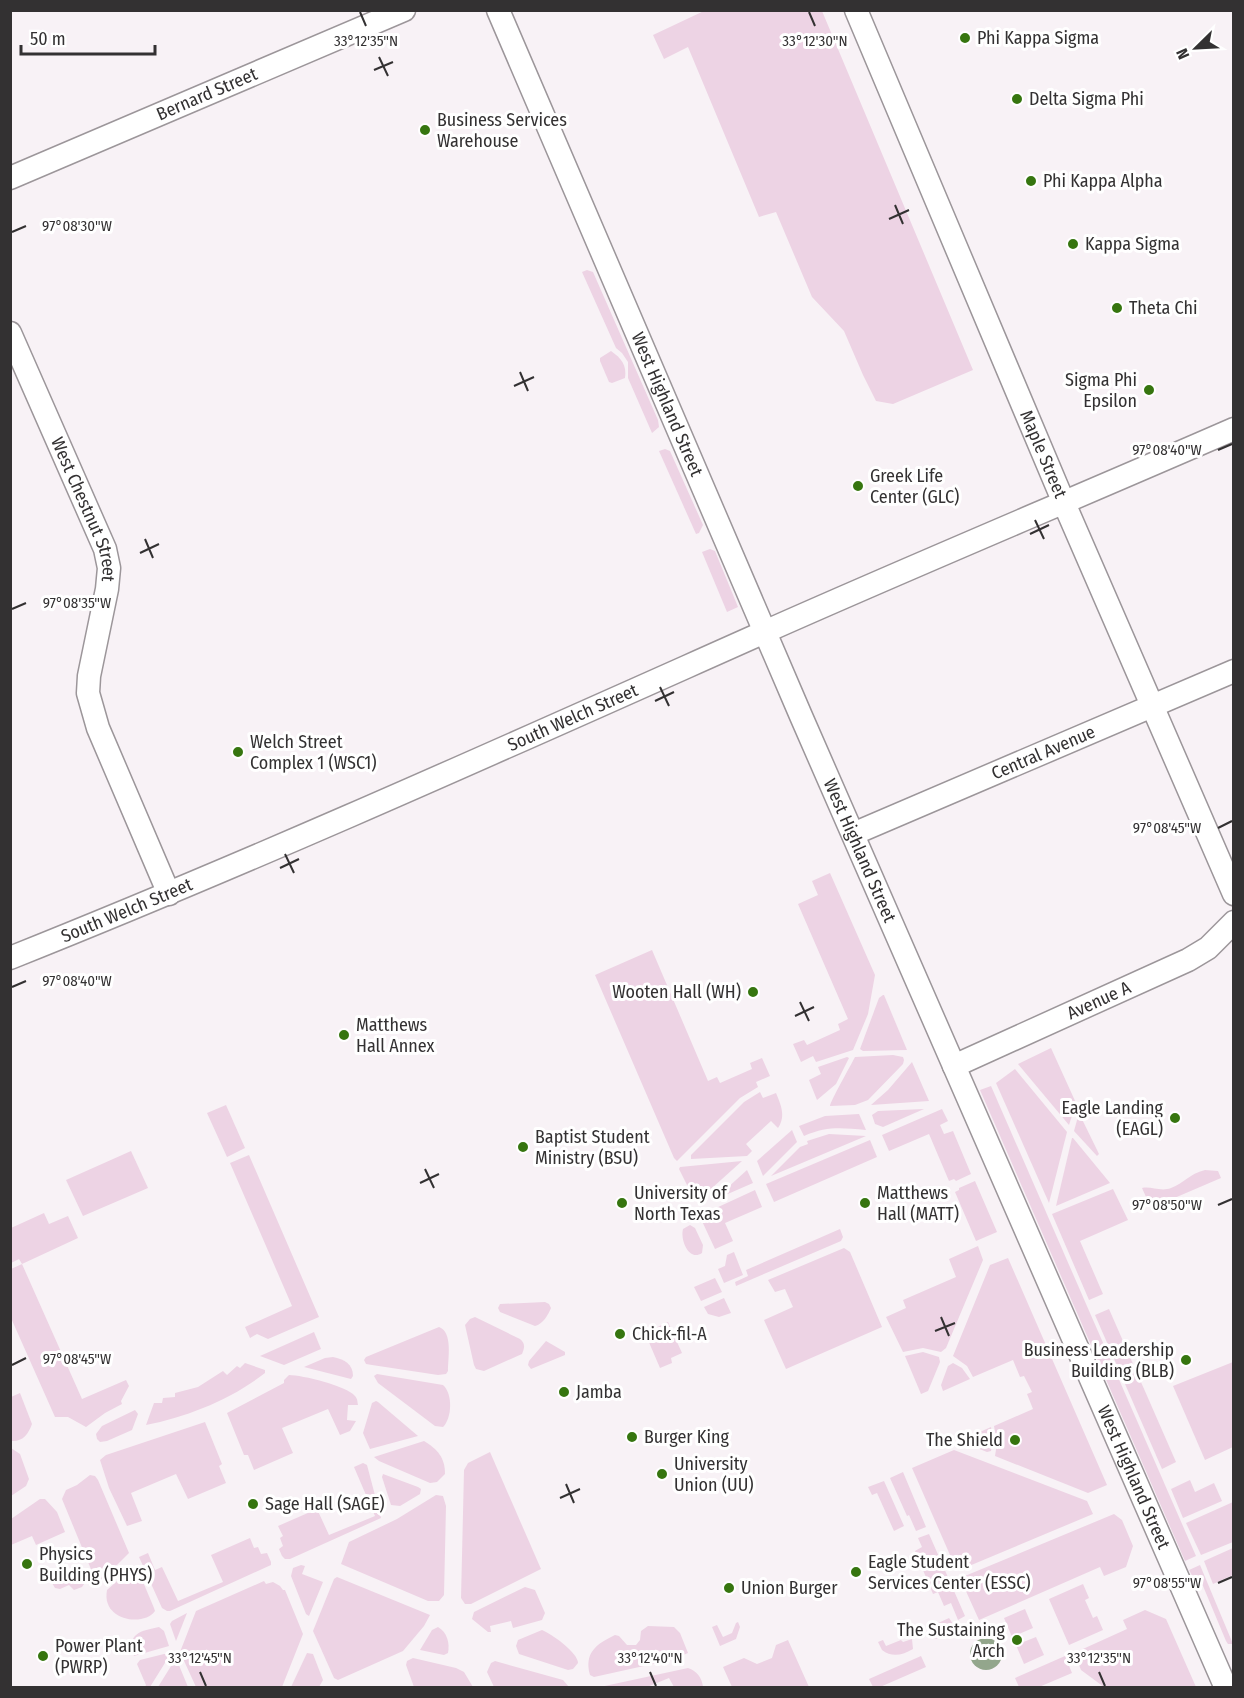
<svg xmlns="http://www.w3.org/2000/svg" width="1244" height="1698" viewBox="0 0 1244 1698" font-family="'Fira Sans Condensed',sans-serif">
  <style>
    .green { fill: #edd3e4 }
    .water { fill: #93a68c }
    .lines { fill: none; stroke-linecap: round; stroke-linejoin: round }
    .minor-casing { stroke: #9c969a; stroke-width: 25 }
    .minor { stroke: #fff; stroke-width: 22 }
    .ticks { fill: none; stroke: #333132; stroke-width: 2 }
    .poi-dot { fill: #36750f; stroke: #fff; stroke-width: 2 }
    .labels { text-anchor: middle; stroke-width: 6; stroke-linejoin: round; paint-order: stroke }
    .poi-label { font-size: 18px; fill: #333132; stroke: #fff; text-anchor: start }
    .street-label { font-size: 18px; fill: #333132; stroke: #fff }
    .ticks-label { font-size: 15px; text-anchor: middle; fill: #333132; stroke: #fff; stroke-width: 6; stroke-linejoin: round; paint-order: stroke }
  </style>
  <rect width="100%" height="100%" fill="#f8f2f6"/>
  <g class="green">
    <polygon points="706,10 822,11 973,370 893,404 876,401 863,375 844,331 812,297 776,212 759,217 688,47 664,59 653,35"/>
    <polygon points="587,270 593,272 658,420 659,427 652,433 628,378 628,362 622,353 616,348 582,272"/>
    <path d="M611,351C621,358 627,365 625,378L612,383L609,382L600,361V358Z"/>
    <polygon points="665,449 670,451 703,525 699,533 696,534 659,451"/>
    <polygon points="710,549 715,551 738,607 727,612 702,552"/>
    <polygon points="830,873 875,975 868,1014 853,1050 816,1062 813,1056 801,1062 793,1044 804,1040 807,1045 840,1030 838,1024 848,1019 798,904 818,895 812,881"/>
    <polygon points="652,950 708,1081 717,1077 720,1083 752,1069 750,1063 762,1058 770,1076 756,1082 758,1087 740,1098 677,1161 674,1158 595,975"/>
    <polygon points="883,995 884,995 907,1050 863,1051 860,1049 879,998"/>
    <polygon points="1051,1048 1076,1103 1069,1125 1018,1064"/>
    <path d="M893,1055L903,1057L904,1060L903,1064L868,1100L855,1105L830,1106C830,1102 851,1065 855,1057Z"/>
    <polygon points="847,1057 849,1058 836,1084 817,1100 809,1080 821,1074 818,1067"/>
    <polygon points="912,1062 929,1101 871,1105 888,1090"/>
    <polygon points="1015,1069 1067,1132 1049,1203 996,1083"/>
    <polygon points="991,1086 1196,1556 1185,1561 980,1090"/>
    <path d="M760,1092L763,1098L776,1093C781,1105 786,1116 778,1128L771,1121L746,1144L752,1151L747,1156L691,1159V1155L744,1102Z"/>
    <polygon points="226,1105 245,1148 227,1157 207,1113"/>
    <polygon points="924,1109 883,1127 875,1124 872,1115 878,1111"/>
    <polygon points="942,1109 948,1121 940,1125 944,1134 953,1131 971,1174 956,1181 954,1179 949,1181 929,1134 889,1151 882,1135"/>
    <polygon points="1079,1113 1099,1154 1097,1156 1074,1131"/>
    <path d="M859,1114L866,1130C840,1128 828,1126 804,1136L799,1126L825,1116Z"/>
    <polygon points="792,1130 797,1142 763,1176 757,1161"/>
    <polygon points="829,1134 866,1136 771,1176 800,1147 808,1144 807,1141"/>
    <polygon points="1073,1138 1110,1183 1056,1206 1072,1138"/>
    <polygon points="870,1140 877,1157 774,1202 766,1184"/>
    <polygon points="131,1151 148,1188 83,1216 66,1180"/>
    <polygon points="249,1155 319,1317 268,1339 257,1334 250,1338 245,1327 292,1306 230,1163"/>
    <polygon points="742,1161 702,1197 695,1201 679,1169 680,1167"/>
    <polygon points="747,1170 753,1183 714,1200"/>
    <path d="M1205,1170L1218,1171L1221,1178L1151,1208L1142,1188C1151,1186 1161,1192 1171,1188C1184,1183 1189,1174 1205,1170Z"/>
    <polygon points="975,1181 997,1232 976,1241 955,1192 959,1190 959,1188"/>
    <polygon points="1113,1189 1128,1220 1080,1241 1103,1294 1089,1300 1052,1214"/>
    <polygon points="755,1190 762,1207 725,1223 733,1241 715,1249 701,1219 703,1214"/>
    <polygon points="44,1213 49,1224 68,1216 78,1238 22,1264 82,1399 126,1380 129,1386 121,1401 122,1404 105,1413 86,1427 68,1417 55,1417 11,1318 11,1269 22,1264 19,1259 11,1263 11,1228"/>
    <path d="M690,1225L695,1228L703,1245L702,1253C689,1262 680,1240 683,1229Z"/>
    <polygon points="840,1229 843,1237 841,1241 736,1286 735,1282 748,1276 746,1270"/>
    <polygon points="978,1246 983,1260 946,1348 941,1352 923,1348 903,1352 886,1317 906,1308 903,1300 956,1277 949,1259"/>
    <polygon points="844,1248 850,1252 882,1327 786,1369 764,1320 793,1307 785,1289 775,1292 768,1280"/>
    <polygon points="734,1252 743,1275 724,1283 718,1269 725,1266 727,1255"/>
    <polygon points="1008,1258 1107,1485 1088,1493 995,1456 997,1443 994,1426 1033,1409 1027,1394 1032,1392 1024,1376 1020,1377 1013,1360 973,1377 967,1366 953,1356 990,1265"/>
    <polygon points="715,1278 722,1292 701,1301 694,1287"/>
    <polygon points="724,1298 731,1313 719,1317 708,1314 704,1307"/>
    <path d="M545,1302L549,1304L551,1308C548,1315 543,1324 535,1326L500,1312L498,1308L500,1304Z"/>
    <polygon points="1109,1309 1176,1462 1162,1469 1095,1315"/>
    <path d="M475,1317L520,1339C525,1343 525,1347 522,1354L484,1371L476,1369L474,1365L465,1325L470,1319Z"/>
    <polygon points="668,1322 682,1353 671,1358 672,1363 660,1368 645,1333"/>
    <path d="M439,1327C453,1332 448,1358 448,1371L446,1374L438,1375L372,1365L366,1364L364,1360L366,1357Z"/>
    <polygon points="314,1332 321,1349 284,1365 260,1356"/>
    <polygon points="546,1341 565,1352 565,1355 531,1369 528,1365 529,1361"/>
    <polygon points="923,1352 939,1357 940,1362 928,1391 921,1394 905,1356"/>
    <path d="M333,1357C344,1359 353,1364 353,1376L351,1379L304,1367L325,1358Z"/>
    <polygon points="1233,1362 1233,1447 1205,1460 1173,1386"/>
    <path d="M245,1363L265,1370V1373C232,1399 187,1417 146,1425L154,1403H162L163,1398L175,1397V1393L198,1387L223,1371L227,1375L237,1366L240,1368Z"/>
    <polygon points="953,1363 962,1368 970,1379 943,1391 941,1385 948,1366"/>
    <path d="M377,1374L443,1385C453,1394 452,1418 443,1427L435,1426L378,1383L374,1376Z"/>
    <path d="M289,1375C302,1375 347,1386 355,1396C358,1400 357,1400 358,1405H348L347,1420L356,1421L350,1431L340,1435L328,1409L282,1428L293,1453L254,1470L248,1455H244L227,1413L284,1383V1380Z"/>
    <path d="M20,1393L32,1424C28,1435 22,1442 11,1441V1397Z"/>
    <polygon points="376,1401 378,1402 418,1436 370,1449 363,1433 372,1403"/>
    <polygon points="135,1410 138,1414 132,1430 107,1441 100,1442 97,1439 96,1434 102,1426"/>
    <polygon points="205,1422 222,1464 219,1466 226,1483 188,1499 176,1474 131,1493 142,1521 127,1526 109,1488 100,1460 106,1455"/>
    <polygon points="991,1427 993,1439 991,1451 987,1452 967,1444 964,1439"/>
    <path d="M424,1441C437,1449 445,1457 445,1474L437,1482L430,1483L379,1461L374,1457Z"/>
    <polygon points="11,1448 20,1454 29,1479 26,1486 11,1496"/>
    <polygon points="954,1450 1087,1501 1093,1514 957,1571 912,1468"/>
    <polygon points="490,1452 541,1569 471,1604 465,1604 461,1598 464,1470 468,1463"/>
    <polygon points="363,1463 367,1465 381,1518 290,1559 285,1559 282,1556 279,1549 283,1546 280,1538 283,1536 278,1526 317,1509 329,1535 375,1516 354,1467"/>
    <polygon points="903,1472 926,1527 916,1531 909,1515 907,1516 890,1478"/>
    <polygon points="383,1474 418,1487 421,1489 420,1494 400,1506 391,1505 382,1477"/>
    <polygon points="90,1475 95,1476 98,1480 129,1553 102,1580 98,1581 95,1579 62,1499 66,1490 77,1485"/>
    <polygon points="1190,1480 1195,1492 1214,1483 1222,1501 1183,1518 1171,1489"/>
    <polygon points="884,1481 904,1526 894,1531 877,1493 872,1495 868,1487"/>
    <polygon points="436,1495 443,1496 446,1506 444,1595 439,1601 428,1601 341,1564 349,1542 397,1519"/>
    <polygon points="40,1499 45,1499 57,1512 65,1532 36,1545 32,1536 11,1545 11,1519"/>
    <polygon points="1233,1502 1233,1542 1201,1555 1186,1523"/>
    <polygon points="1114,1514 1122,1520 1133,1546 1126,1567 1104,1576 1100,1567 979,1620 960,1578"/>
    <polygon points="929,1534 965,1616 958,1620 951,1603 944,1606 938,1592 933,1594 915,1551 922,1547 918,1538"/>
    <polygon points="250,1538 254,1548 258,1547 261,1554 267,1553 271,1562 271,1565 170,1611 167,1611 162,1608 139,1557 148,1553 155,1570 162,1567 178,1601 223,1582 211,1555"/>
    <polygon points="1233,1548 1233,1575 1213,1584 1204,1561"/>
    <polygon points="301,1565 305,1566 302,1574 323,1582 309,1616 306,1614 291,1576 293,1568"/>
    <polygon points="1200,1565 1233,1644 1228,1644 1226,1641 1203,1586 1195,1581 1189,1570"/>
    <path d="M132,1568L138,1570L154,1608L155,1611C144,1627 101,1621 107,1590Z"/>
    <polygon points="82,1570 86,1581 82,1587 74,1590 69,1585 60,1589 55,1588 52,1583"/>
    <polygon points="337,1577 430,1615 424,1626 403,1651 338,1680 334,1678 313,1631 334,1579"/>
    <polygon points="264,1581 266,1584 273,1582 280,1586 283,1590 285,1590 303,1634 282,1687 196,1687 180,1652 196,1611"/>
    <polygon points="1083,1584 1089,1598 1085,1600 1093,1618 1097,1616 1103,1630 1069,1645 1049,1599"/>
    <polygon points="525,1587 535,1590 545,1613 542,1620 513,1628 511,1621 490,1626 491,1632 488,1632 472,1619 474,1612"/>
    <polygon points="1025,1609 1033,1628 1012,1637 1004,1618"/>
    <polygon points="1145,1610 1166,1619 1196,1687 1104,1687 1081,1670 1074,1653 1127,1629 1123,1620"/>
    <polygon points="187,1613 176,1641 170,1624 172,1621"/>
    <polygon points="949,1618 953,1624 952,1629 936,1639 930,1639 928,1637 928,1631 937,1627 936,1624"/>
    <polygon points="738,1622 740,1627 736,1639 720,1646 712,1627 717,1625 723,1637 732,1633 736,1623"/>
    <path d="M648,1626L674,1627L680,1633L688,1653L671,1660L594,1677L590,1675C584,1653 596,1644 615,1635L619,1636L627,1645H636L640,1640L641,1631Z"/>
    <path d="M159,1627L164,1631L169,1646L134,1656C126,1633 141,1631 159,1627Z"/>
    <path d="M438,1627C447,1632 450,1643 448,1653L444,1655L420,1650L432,1630Z"/>
    <path d="M542,1630C552,1634 578,1653 578,1663L573,1669L568,1670L519,1654L516,1646L518,1640Z"/>
    <polygon points="1036,1637 1044,1655 1024,1664 1016,1645"/>
    <path d="M912,1639L913,1649C903,1655 892,1658 882,1650L878,1642L883,1640L886,1646L901,1640L903,1642Z"/>
    <polygon points="788,1640 809,1687 732,1687 723,1667 744,1658 757,1664 772,1658 776,1645"/>
    <polygon points="307,1653 313,1654 323,1680 319,1687 291,1687"/>
    <polygon points="164,1654 167,1654 168,1658 150,1687 145,1687 146,1685 137,1664 140,1660"/>
    <polygon points="921,1656 926,1667 880,1687 873,1687 869,1679"/>
    <polygon points="1065,1656 1072,1673 1039,1687 1019,1687 1015,1678"/>
    <polygon points="176,1658 188,1687 158,1687"/>
    <polygon points="413,1658 456,1668 464,1672 473,1687 414,1687 406,1665 407,1661"/>
    <polygon points="495,1661 563,1680 569,1687 494,1687 487,1672 491,1663"/>
    <path d="M688,1668C697,1671 702,1678 703,1687H674L669,1678L647,1687H600Z"/>
  </g>
  <circle class="water" cx="986" cy="1654" r="16"/>
  <g class="lines">
    <defs>
      <g id="minor">
        <path id="s1" d="M498,10L801,716L1226,1688"/>
        <path id="s2" d="M856,10L1064,503L1234,894"/>
        <path id="s3" d="M10,178L404,10"/>
        <path id="s4" d="M10,333L105,549L109,568L107,589L89,676L88,693L98,728L169,894"/>
        <path id="s5" d="M853,834L1234,671"/>
        <path id="s6" d="M10,958C263,857 511,745 760,634C917,564 1076,498 1234,429"/>
        <path id="s7" d="M954,1066L1188,960L1208,948L1234,922"/>
      </g>
    </defs>
    <use href="#minor" class="minor-casing"/>
    <use href="#minor" class="minor"/>
  </g>
  <path class="ticks" d="M360,12L366,26M809,12L815,26M379,57L388,76M374,70L393,62M895,205L903,224M889,219L909,210M12,232L26,226M520,372L528,391M514,386L534,377M1218,450L1232,444M1035,520L1044,539M1030,534L1049,525M145,539L153,558M140,553L159,544M12,609L26,603M660,687L669,706M655,701L674,692M1218,828L1232,821M285,854L294,873M280,868L299,859M12,987L26,981M800,1002L809,1021M795,1016L814,1007M425,1169L434,1188M420,1183L439,1174M1218,1205L1232,1199M941,1317L949,1336M935,1331L955,1323M12,1365L26,1358M566,1484L574,1503M560,1498L580,1489M1218,1583L1232,1577M200,1672L206,1686M650,1672L656,1686M1099,1672L1105,1686"/>
  <g class="poi-dot">
    <circle cx="965" cy="38" r="6"/>
    <circle cx="1017" cy="99" r="6"/>
    <circle cx="425" cy="130" r="6"/>
    <circle cx="1031" cy="181" r="6"/>
    <circle cx="1073" cy="244" r="6"/>
    <circle cx="1117" cy="308" r="6"/>
    <circle cx="1149" cy="390" r="6"/>
    <circle cx="858" cy="486" r="6"/>
    <circle cx="238" cy="752" r="6"/>
    <circle cx="753" cy="992" r="6"/>
    <circle cx="344" cy="1035" r="6"/>
    <circle cx="1175" cy="1118" r="6"/>
    <circle cx="523" cy="1147" r="6"/>
    <circle cx="622" cy="1203" r="6"/>
    <circle cx="865" cy="1203" r="6"/>
    <circle cx="620" cy="1334" r="6"/>
    <circle cx="1186" cy="1360" r="6"/>
    <circle cx="564" cy="1392" r="6"/>
    <circle cx="632" cy="1437" r="6"/>
    <circle cx="1015" cy="1440" r="6"/>
    <circle cx="662" cy="1474" r="6"/>
    <circle cx="253" cy="1504" r="6"/>
    <circle cx="27" cy="1564" r="6"/>
    <circle cx="856" cy="1572" r="6"/>
    <circle cx="729" cy="1588" r="6"/>
    <circle cx="1017" cy="1640" r="6"/>
    <circle cx="43" cy="1656" r="6"/>
  </g>
  <g class="labels">
    <g class="poi-label">
      <text x="977" y="44">Phi Kappa Sigma</text>
      <text x="1029" y="105">Delta Sigma Phi</text>
      <text x="437" y="126">Business Services<tspan x="437" dy="21">Warehouse</tspan></text>
      <text x="1043" y="187">Phi Kappa Alpha</text>
      <text x="1085" y="250">Kappa Sigma</text>
      <text x="1129" y="314">Theta Chi</text>
      <text x="1137" y="386" text-anchor="end">Sigma Phi<tspan x="1137" dy="21">Epsilon</tspan></text>
      <text x="870" y="482">Greek Life<tspan x="870" dy="21">Center (GLC)</tspan></text>
      <text x="250" y="748">Welch Street<tspan x="250" dy="21">Complex 1 (WSC1)</tspan></text>
      <text x="741" y="998" text-anchor="end">Wooten Hall (WH)</text>
      <text x="356" y="1031">Matthews<tspan x="356" dy="21">Hall Annex</tspan></text>
      <text x="1163" y="1114" text-anchor="end">Eagle Landing<tspan x="1163" dy="21">(EAGL)</tspan></text>
      <text x="535" y="1143">Baptist Student<tspan x="535" dy="21">Ministry (BSU)</tspan></text>
      <text x="634" y="1199">University of<tspan x="634" dy="21">North Texas</tspan></text>
      <text x="877" y="1199">Matthews<tspan x="877" dy="21">Hall (MATT)</tspan></text>
      <text x="632" y="1340">Chick-fil-A</text>
      <text x="1174" y="1356" text-anchor="end">Business Leadership<tspan x="1174" dy="21">Building (BLB)</tspan></text>
      <text x="576" y="1398">Jamba</text>
      <text x="644" y="1443">Burger King</text>
      <text x="1003" y="1446" text-anchor="end">The Shield</text>
      <text x="674" y="1470">University<tspan x="674" dy="21">Union (UU)</tspan></text>
      <text x="265" y="1510">Sage Hall (SAGE)</text>
      <text x="39" y="1560">Physics<tspan x="39" dy="21">Building (PHYS)</tspan></text>
      <text x="868" y="1568">Eagle Student<tspan x="868" dy="21">Services Center (ESSC)</tspan></text>
      <text x="741" y="1594">Union Burger</text>
      <text x="1005" y="1636" text-anchor="end">The Sustaining<tspan x="1005" dy="21">Arch</tspan></text>
      <text x="55" y="1652">Power Plant<tspan x="55" dy="21">(PWRP)</tspan></text>
    </g>
    <g class="street-label">
      <text dy="6" stroke="none"><textPath href="#s3" startOffset="214">Bernard Street</textPath></text>
      <text dy="6" stroke="none"><textPath href="#s1" startOffset="429">West Highland Street</textPath></text>
      <text dy="6" stroke="none"><textPath href="#s2" startOffset="482">Maple Street</textPath></text>
      <text dy="6" stroke="none"><textPath href="#s4" startOffset="192">West Chestnut Street</textPath></text>
      <text dy="6" stroke="none"><textPath href="#s6" startOffset="612">South Welch Street</textPath></text>
      <text dy="6" stroke="none"><textPath href="#s5" startOffset="207">Central Avenue</textPath></text>
      <text dy="6" stroke="none"><textPath href="#s1" startOffset="915">West Highland Street</textPath></text>
      <text dy="6" stroke="none"><textPath href="#s6" startOffset="126">South Welch Street</textPath></text>
      <text dy="6" stroke="none"><textPath href="#s7" startOffset="159">Avenue A</textPath></text>
      <text dy="6" stroke="none"><textPath href="#s1" startOffset="1599">West Highland Street</textPath></text>
    </g>
  </g>
  <g class="ticks-label">
    <text x="366" y="46">33°12'35"N</text>
    <text x="815" y="46">33°12'30"N</text>
    <text x="77" y="231">97°08'30"W</text>
    <text x="1167" y="455">97°08'40"W</text>
    <text x="77" y="608">97°08'35"W</text>
    <text x="1167" y="833">97°08'45"W</text>
    <text x="77" y="986">97°08'40"W</text>
    <text x="1167" y="1210">97°08'50"W</text>
    <text x="77" y="1364">97°08'45"W</text>
    <text x="1167" y="1588">97°08'55"W</text>
    <text x="200" y="1663">33°12'45"N</text>
    <text x="650" y="1663">33°12'40"N</text>
    <text x="1099" y="1663">33°12'35"N</text>
  </g>
  <rect width="1244" height="1698" fill="none" stroke="#333132" stroke-width="24"/>
  <g transform="translate(1196 48) rotate(246)" stroke="#ffffff" stroke-width="4.5" paint-order="stroke">
  <path d="M0-4.5L10 22L0 15L-10 22Z" fill="#333132"/>
  <text y="-9" font-size="16" font-weight="bold" text-anchor="middle" fill="#333132">N</text>
  </g>
  <path d="M21 45v9h134v-9" fill="none" stroke="#333132" stroke-width="3"/>
  <text x="30" y="45" font-size="18" fill="#333132" stroke="#ffffff" stroke-width="4.5" paint-order="stroke">50 m</text>
</svg>
